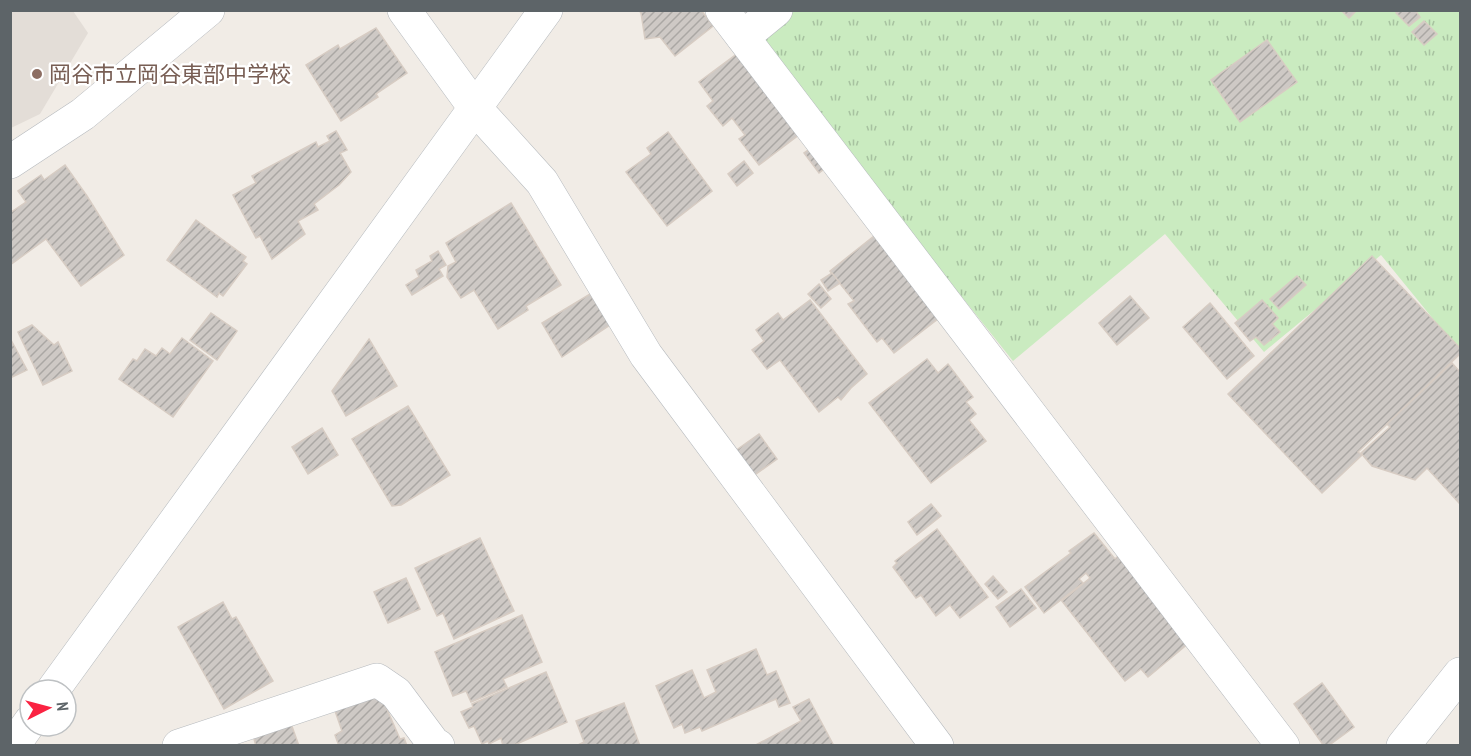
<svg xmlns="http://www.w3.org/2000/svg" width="1471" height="756" viewBox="0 0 1471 756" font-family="'PT Sans Narrow','Noto Sans JP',sans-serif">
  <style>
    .education { fill: #e3ddd7 }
    .park { fill: url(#park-tufts) }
    .building { fill: url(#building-hatch); stroke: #d7ccc3; stroke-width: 1.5 }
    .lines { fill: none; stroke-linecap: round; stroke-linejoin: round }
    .minor-casing { stroke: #b6babe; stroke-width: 34 }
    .minor { stroke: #fff; stroke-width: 33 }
    .education-dot { fill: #8d6e63; stroke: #fff; stroke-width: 2 }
    .labels { text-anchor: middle; stroke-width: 4.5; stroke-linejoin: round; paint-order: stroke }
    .education-label { font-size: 22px; fill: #785e54; stroke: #fff; text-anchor: start }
  </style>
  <defs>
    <pattern id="park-tufts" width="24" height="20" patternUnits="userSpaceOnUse" patternTransform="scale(1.5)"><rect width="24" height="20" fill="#caebc0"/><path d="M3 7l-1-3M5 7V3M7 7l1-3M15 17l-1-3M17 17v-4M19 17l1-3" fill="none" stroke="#a7c2a0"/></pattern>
    <pattern id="building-hatch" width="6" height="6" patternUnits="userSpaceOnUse" patternTransform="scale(1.5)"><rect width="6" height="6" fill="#cec9c5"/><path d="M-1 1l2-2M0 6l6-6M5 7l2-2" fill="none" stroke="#aaa7a4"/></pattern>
  </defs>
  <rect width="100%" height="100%" fill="#f1ece6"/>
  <polygon class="education" points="10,11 73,11 88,33 40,114 11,128"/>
  <polygon class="park" points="789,11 1460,11 1460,352 1381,255 1264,352 1165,234 1013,361 764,49 765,30"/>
  <g class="building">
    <polygon points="639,10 701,10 713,26 675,56 660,37 645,39 641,13"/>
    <polygon points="1341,10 1357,10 1349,18"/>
    <polygon points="1398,10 1415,10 1420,17 1409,26 1396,13"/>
    <polygon points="1424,21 1437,34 1424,45 1412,32"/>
    <polygon points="376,28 407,73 376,94 378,97 341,121 306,65 338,45 340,49"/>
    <polygon points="1267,40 1297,82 1240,122 1211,80"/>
    <polygon points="738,53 800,134 759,165 739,139 745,135 732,118 723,126 707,106 713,101 699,82"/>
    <polygon points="336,131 347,150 340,153 351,172 339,185 314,204 318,210 298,221 305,234 272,259 260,236 256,238 233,195 256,183 252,176 316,142 318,147 330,141 327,136"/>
    <polygon points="668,132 712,191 667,226 626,172 651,154 647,148"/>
    <polygon points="814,146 828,166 819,173 804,153"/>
    <polygon points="744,161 753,173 737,186 728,174"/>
    <polygon points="65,165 87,196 124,255 81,286 46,239 10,265 10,213 26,202 18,191 41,175 44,180"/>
    <polygon points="511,203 561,285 526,306 528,310 498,329 474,290 461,298 447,277 448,266 456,262 446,243"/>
    <polygon points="196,220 246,257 243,261 247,264 223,296 219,293 217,297 167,260"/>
    <polygon points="874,236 939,318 894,353 882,338 877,342 848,304 854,301 830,271"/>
    <polygon points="438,251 446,265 439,269 443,276 412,295 406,285 419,277 416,270 432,261 430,256"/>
    <polygon points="1372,256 1460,348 1460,354 1358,452 1362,455 1322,493 1228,394"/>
    <polygon points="832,273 840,283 828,291 821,280"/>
    <polygon points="1297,276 1306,285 1279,309 1270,299"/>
    <polygon points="819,284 831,299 821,308 808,294"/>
    <polygon points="590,294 610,325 562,357 542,323"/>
    <polygon points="1130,296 1149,318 1117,345 1099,323"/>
    <polygon points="810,300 867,374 851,388 841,400 838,397 819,412 780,360 767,369 752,350 764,341 756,330 778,313 783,320"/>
    <polygon points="1262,300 1278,318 1272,324 1280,332 1264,345 1256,337 1250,341 1235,323"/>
    <polygon points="1210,303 1254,356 1227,379 1183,327"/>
    <polygon points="211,313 237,331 217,360 190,340"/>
    <polygon points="32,325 54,345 58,342 72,371 43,385 18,332"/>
    <polygon points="10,338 27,370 10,378"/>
    <polygon points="182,338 213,361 173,417 119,379 133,359 137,361 145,349 156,356 162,348 170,354"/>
    <polygon points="369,339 397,386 346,416 332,391"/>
    <polygon points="927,359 938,373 948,364 973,397 966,402 976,414 969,420 986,441 931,483 869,403"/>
    <polygon points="1452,363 1460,372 1460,504 1427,468 1415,480 1372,466 1361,453 1390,427 1387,424"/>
    <polygon points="408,406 450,475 401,505 392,506 352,439"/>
    <polygon points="322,428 338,455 308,474 292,447"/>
    <polygon points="759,434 777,459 749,479 731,454"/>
    <polygon points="931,504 941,516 917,535 908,522"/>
    <polygon points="937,529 988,597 960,618 950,605 936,616 921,595 916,598 893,567 897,563 895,561"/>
    <polygon points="1094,533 1115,559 1119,555 1189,643 1148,677 1141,669 1125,681 1062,601 1090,578 1086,573 1079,579 1083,583 1044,613 1025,587 1071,553 1069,551"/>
    <polygon points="480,538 514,611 454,639 443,613 437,616 415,568"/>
    <polygon points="993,576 1007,592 998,599 985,584"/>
    <polygon points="406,578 420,609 388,623 374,592"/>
    <polygon points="1021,589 1036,608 1010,627 996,607"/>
    <polygon points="223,602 232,619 236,617 273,681 224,709 178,627"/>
    <polygon points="522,615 542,662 503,679 507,687 471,702 466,691 453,696 435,652"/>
    <polygon points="756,649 767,675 776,671 790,703 779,707 776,699 702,731 700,727 685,733 682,724 674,728 656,686 692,670 704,698 716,692 707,670"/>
    <polygon points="546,672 567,722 512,746 503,746 501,738 489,744 488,741 482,744 474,726 469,728 461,712 473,707 472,704"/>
    <polygon points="1322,683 1354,727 1328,746 1324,746 1294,704"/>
    <polygon points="374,693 382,698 400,739 404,738 407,746 339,746 335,735 342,731 334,708"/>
    <polygon points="809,699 834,746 754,746 801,721 793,707"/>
    <polygon points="624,703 640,746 576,746 584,742 576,721"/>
    <polygon points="289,718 299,746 256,746 252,732"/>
  </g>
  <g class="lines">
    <defs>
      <g id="minor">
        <polyline points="404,10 475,108 542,182 646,355 937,746"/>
        <polyline points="722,10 1283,746"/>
        <polyline points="743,37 776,10"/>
        <polyline points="10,162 83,114 208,10"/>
        <polyline points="53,690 546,10"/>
        <polyline points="13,746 30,722"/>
        <polyline points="179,746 377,680 396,693 434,744 438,746"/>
        <polyline points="1403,746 1460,674"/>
      </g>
    </defs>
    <use href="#minor" class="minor-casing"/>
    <use href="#minor" class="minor"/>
  </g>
  <circle class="education-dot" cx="37" cy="74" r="6"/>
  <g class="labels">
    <g class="education-label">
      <text x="49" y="82">岡谷市立岡谷東部中学校</text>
    </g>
  </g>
  <rect width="1471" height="756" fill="none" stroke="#5d6468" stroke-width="24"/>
  <g transform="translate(48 708) rotate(84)"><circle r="28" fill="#ffffff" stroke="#bec1c3" stroke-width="1.5"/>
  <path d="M0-4.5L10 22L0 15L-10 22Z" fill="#fa2342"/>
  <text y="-9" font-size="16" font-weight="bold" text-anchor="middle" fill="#5d6468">N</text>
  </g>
</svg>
